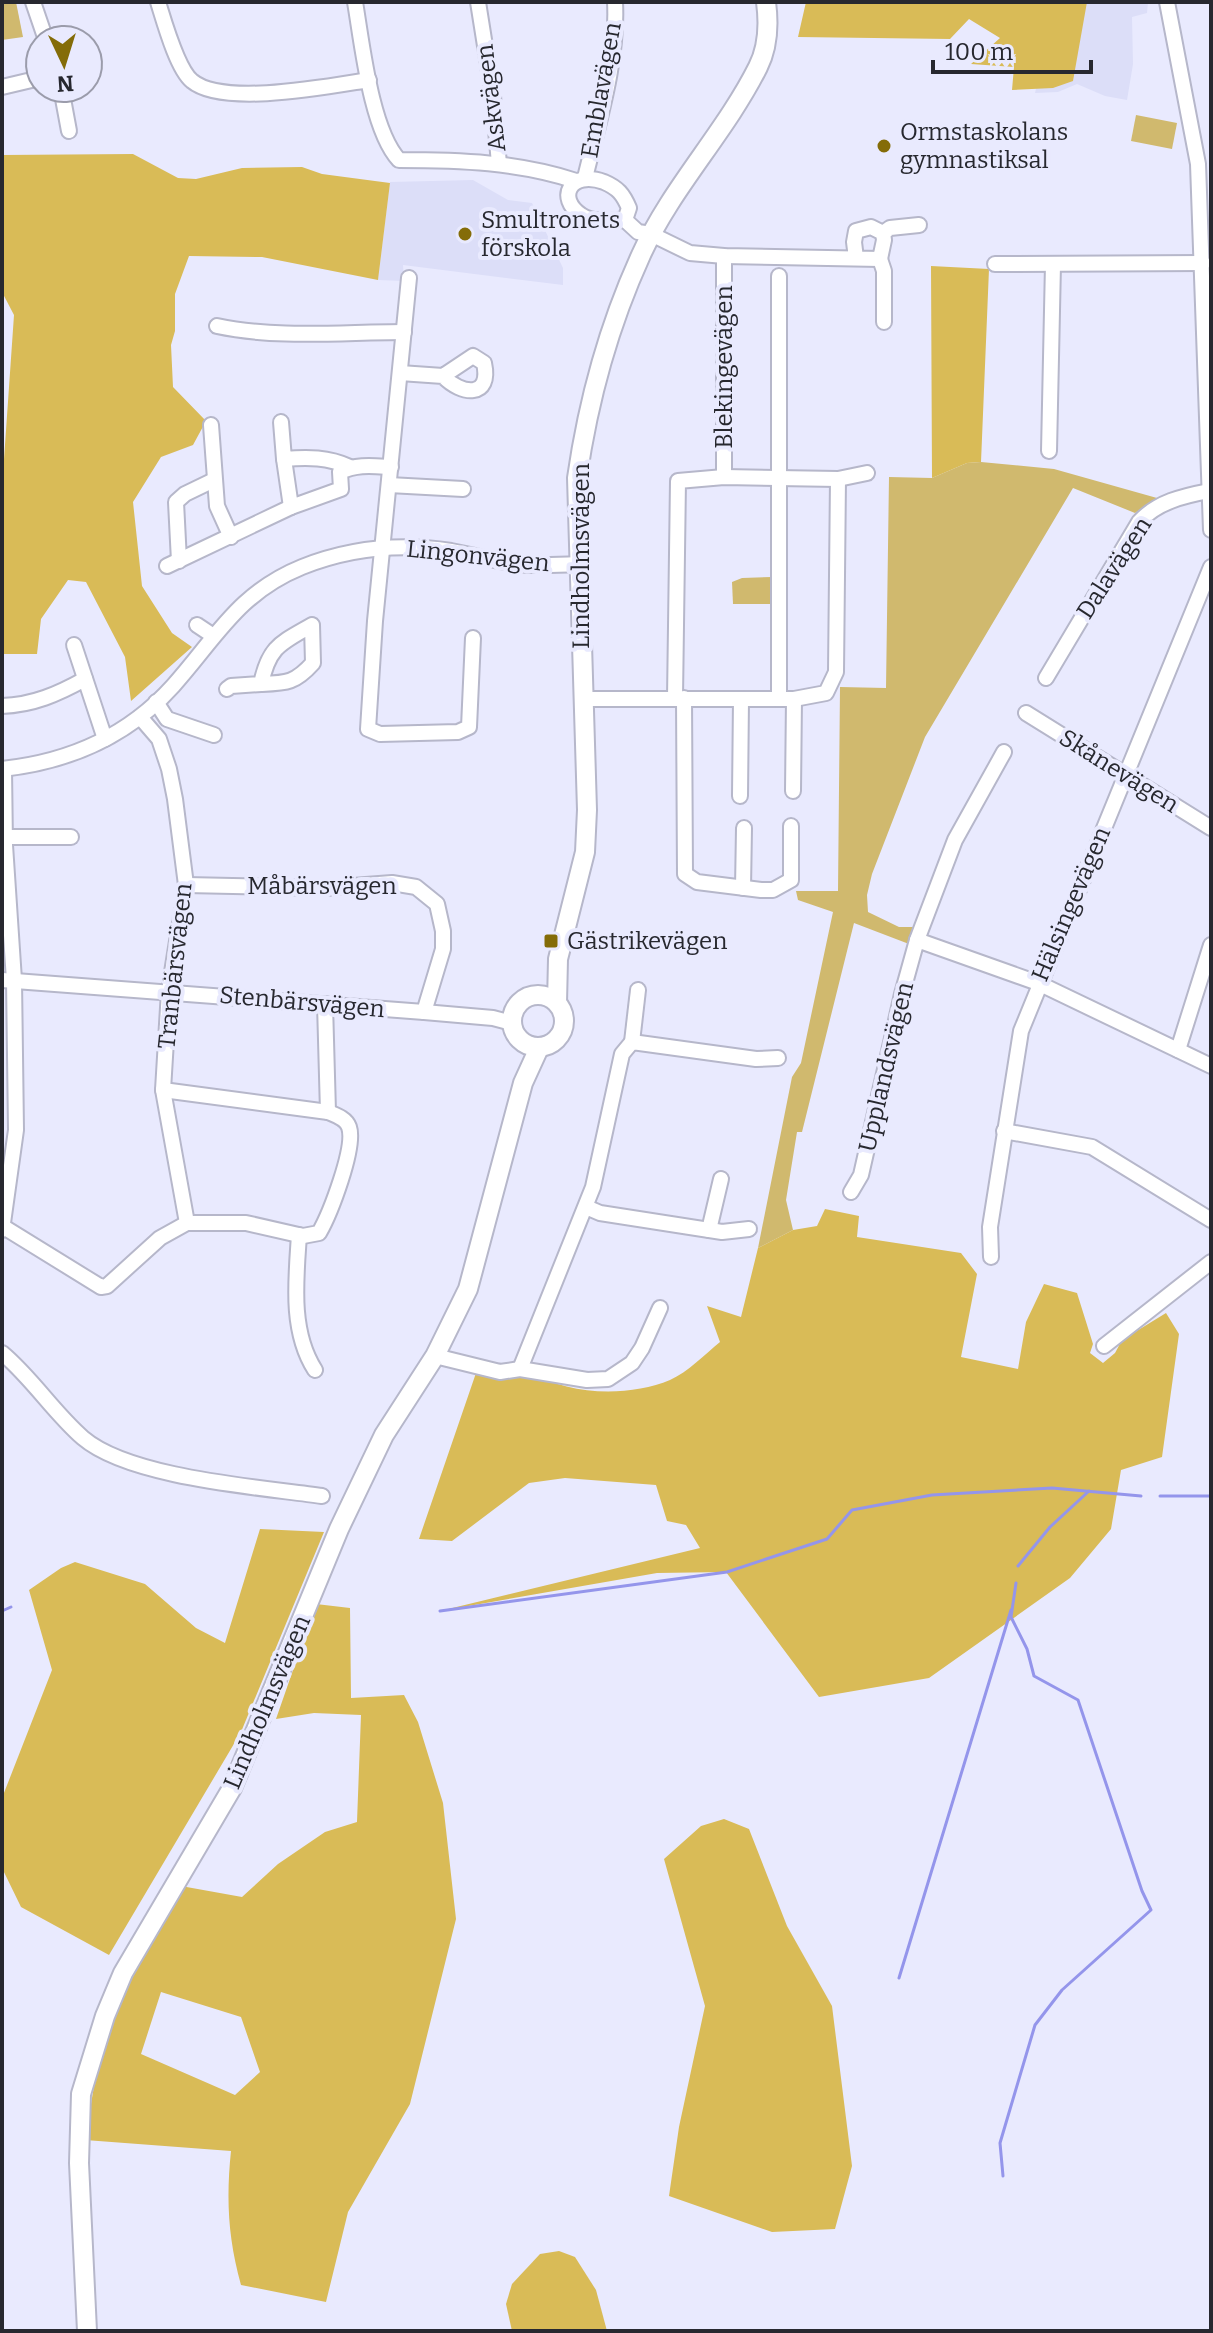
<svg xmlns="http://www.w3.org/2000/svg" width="1213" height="2333" viewBox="0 0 1213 2333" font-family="Bitter,serif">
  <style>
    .built { fill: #dcdef8 }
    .green { fill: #d0b96e }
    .forest { fill: #d9bb57; fill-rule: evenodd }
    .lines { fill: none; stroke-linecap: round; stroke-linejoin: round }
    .stream { stroke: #9495eb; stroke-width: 3 }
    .minor-casing { stroke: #b6b7ca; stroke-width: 18 }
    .major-casing { stroke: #b6b7ca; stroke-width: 22 }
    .minor { stroke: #fff; stroke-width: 14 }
    .major { stroke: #fff; stroke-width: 18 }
    .poi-dot { fill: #846c08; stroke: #e9eafe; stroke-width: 3 }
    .labels { text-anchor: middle; stroke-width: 8; stroke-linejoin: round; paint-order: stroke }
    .street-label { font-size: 24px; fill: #27282f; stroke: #e9eafe }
    .poi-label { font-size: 24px; fill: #27282f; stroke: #e9eafe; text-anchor: start }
  </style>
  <rect width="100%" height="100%" fill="#e9eafe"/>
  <g class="built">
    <polygon points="1057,2 1148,2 1147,13 1132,17 1133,64 1127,100 1105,96 1077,84 1058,92 1035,93"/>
    <polygon points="473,180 508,200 532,203 563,268 563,285 403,265 404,281 378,280 390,182"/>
  </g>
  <g class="green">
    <polygon points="2,2 16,2 23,37 2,40"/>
    <polygon points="1136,115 1177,123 1172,149 1131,141"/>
    <polygon points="981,462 1054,469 1157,498 1135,513 1073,488 925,737 872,874 867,895 868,912 899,927 913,927 909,944 854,923 802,1132 797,1132 786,1200 793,1230 758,1248 792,1077 801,1063 833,912 798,900 796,891 838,891 840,687 886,688 889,477 932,478 967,463"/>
    <polygon points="772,577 772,604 733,604 732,582 742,578"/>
  </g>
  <g class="forest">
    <polygon points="806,2 1087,2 1073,81 1053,88 1012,90 1014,67 971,64 1000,38 969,19 950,39 798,37"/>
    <polygon points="133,154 178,178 196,179 242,168 302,167 322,174 390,183 378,280 262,257 189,256 175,294 175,331 171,345 173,387 206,421 193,445 161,457 133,502 142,586 172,633 192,647 131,701 125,657 86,582 68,580 41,619 37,654 2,654 2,488 14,315 2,292 2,155"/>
    <polygon points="931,266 989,269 981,462 967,463 932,478"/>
    <path d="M825,1209L859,1216L857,1237L961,1253L977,1274L961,1357L1018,1369L1026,1322L1044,1284L1077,1293L1093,1344L1090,1353L1103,1363L1115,1353L1122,1340L1166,1313L1179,1334L1162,1457L1121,1470L1111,1529L1070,1578L929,1678L819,1697L726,1572L657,1573L440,1611L700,1548L686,1525L667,1521L656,1485L565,1478L529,1483L452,1541L419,1539L476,1373L516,1378L531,1371C568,1396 629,1397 670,1380C688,1372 705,1354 720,1342L707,1306L741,1317L758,1248L793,1230L817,1226Z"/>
    <polygon points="260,1529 324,1532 241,1732 109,1955 21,1907 2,1868 2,1798 52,1670 29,1590 61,1568 75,1562 145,1584 196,1628 225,1643"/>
    <path d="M316,1604L350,1608L351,1698L404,1695L418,1722L443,1803L456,1919L410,2104L348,2212L326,2302L241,2285C228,2238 226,2199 231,2151L85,2140L98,2062L127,1978L181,1886L242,1897L278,1864L325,1832L357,1822L361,1715L314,1713L276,1719ZM161,1992L241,2017L260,2072L235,2095L141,2054Z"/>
    <polygon points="724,1819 749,1829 787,1926 832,2006 852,2166 835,2229 772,2232 669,2196 679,2127 705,2006 664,1859 701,1826"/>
    <polygon points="559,2251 575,2257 596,2290 607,2331 512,2331 506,2304 512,2284 540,2254"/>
  </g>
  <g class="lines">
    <g class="stream">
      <polyline points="1160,1496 1211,1496"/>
      <polyline points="1018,1566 1050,1527 1089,1491"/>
      <polyline points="2,1611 11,1607"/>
      <polyline points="440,1611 727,1572 827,1539 852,1510 932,1495 1052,1488 1141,1496"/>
      <polyline points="899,1978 1011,1610"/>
      <polyline points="1003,2176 1000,2143 1035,2025 1062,1990 1151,1910 1142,1891 1078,1700 1034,1676 1027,1649 1011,1617 1016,1583"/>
    </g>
    <defs>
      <g id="minor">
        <polyline points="33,2 46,40"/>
        <path d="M158,2C164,21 177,69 192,81C223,107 330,86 369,80"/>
        <path d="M355,2C362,43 371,130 399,160C459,160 519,162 576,181"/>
        <polyline points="478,2 493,96 499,164"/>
        <polyline points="1167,2 1198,164 1211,530"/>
        <polyline points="2,87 40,78"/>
        <polyline points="61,88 69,131"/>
        <path d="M585,178C599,120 618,61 615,2"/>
        <path d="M625,220L629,208C623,194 618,188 604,182C570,170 556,198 581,215C592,223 612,221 625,220L638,232L651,234L690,253L724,256L880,259L884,240L883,233L871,227L856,231L854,242L856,258"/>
        <polyline points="883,233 890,228 919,225"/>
        <polyline points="724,256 724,477"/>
        <polyline points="880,259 884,271 884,322"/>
        <polyline points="995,264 1203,263"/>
        <polyline points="409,278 375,621 368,729 380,734 458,732 469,727 473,638"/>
        <path d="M217,326C278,339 342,332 404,332"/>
        <path d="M400,373L443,376C461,395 492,399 484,363L473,356L443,376"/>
        <path d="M281,422L284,459C308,457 328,457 350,467"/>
        <polyline points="211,425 217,506 231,537"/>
        <polyline points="1049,451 1053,264"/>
        <path d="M284,459L291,507L341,489L340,472C357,464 372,466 391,467"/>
        <polyline points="389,485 463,489"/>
        <polyline points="179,561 176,502 185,494 214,480"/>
        <polyline points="167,566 291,507"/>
        <polyline points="197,625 212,635"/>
        <polyline points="74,645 105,739"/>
        <path d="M1046,678L1139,522C1157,502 1183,496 1209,491"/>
        <path d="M227,689L231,686L261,684C269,646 281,643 312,625L313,663C295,683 287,683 261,684"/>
        <polyline points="675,698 678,481 724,477 838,479 867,473"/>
        <polyline points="684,698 685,874 697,882 761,890 773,890 791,880 791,826"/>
        <polyline points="583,699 794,699 826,693 836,672 838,479"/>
        <polyline points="779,699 779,276"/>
        <polyline points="156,702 167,719 214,735"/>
        <path d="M2,706C33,705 58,694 85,679"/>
        <polyline points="1026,713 1211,828"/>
        <polyline points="140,717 159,739 169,769 175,799 186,885 169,991 163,1090 187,1223"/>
        <path d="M2,769C68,762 128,736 173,686C216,638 238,593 302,567C350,548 400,543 451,551C473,555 495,561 517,564C537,566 558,565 578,564"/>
        <polyline points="793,791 794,699"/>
        <polyline points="740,796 741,699"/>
        <polyline points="5,837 71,837"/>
        <polyline points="186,885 326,888 392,883 416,887 437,904 443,931 443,949 424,1012"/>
        <polyline points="743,888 744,828"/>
        <polyline points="917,940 955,840 1004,752"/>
        <polyline points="2,980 424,1012 493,1018 512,1023"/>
        <polyline points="325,1004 328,1112"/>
        <polyline points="632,1042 638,990"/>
        <polyline points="1178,1050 1211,945"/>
        <polyline points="1004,1131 1092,1147 1211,1220"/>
        <polyline points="851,1192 861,1175 902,994 917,940 1038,983 1211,1066"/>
        <polyline points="586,1207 600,1213 722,1232 749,1229"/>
        <path d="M2,1226L101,1287L107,1286L160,1238L187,1223H246L303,1236L319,1233C330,1214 356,1147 349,1127C346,1118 335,1115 328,1112L163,1090"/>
        <polyline points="2,1230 16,1130 14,980 5,845 4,769"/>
        <polyline points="709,1230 721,1179"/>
        <path d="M299,1235C296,1280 290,1331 315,1370"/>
        <polyline points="991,1257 990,1227 1021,1031 1211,567"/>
        <polyline points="1104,1346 1211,1262"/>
        <path d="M2,1353C32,1378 54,1413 83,1438C130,1478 259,1487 322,1496"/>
        <polyline points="435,1356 500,1372 520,1369 587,1380 608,1379 632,1363 642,1348 660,1308"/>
        <polyline points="520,1369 593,1187 622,1054 632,1042 756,1059 778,1058"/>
      </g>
      <g id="major">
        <circle cx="538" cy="1021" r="26"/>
        <path d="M557,1003L558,959L585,852L587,810L577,478C588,402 609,325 641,255C671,188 725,133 758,67C768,47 769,24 766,2"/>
        <polyline points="87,2331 79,2163 81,2094 105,2016 123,1973 232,1788 339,1529 384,1435 435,1356 468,1289 523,1083 539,1048"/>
      </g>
    </defs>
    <use href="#minor" class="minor-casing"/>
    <use href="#major" class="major-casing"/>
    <use href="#minor" class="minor"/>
    <use href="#major" class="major"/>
  </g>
  <g class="poi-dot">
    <circle cx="884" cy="146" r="8"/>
    <circle cx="465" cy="234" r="8"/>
    <rect x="543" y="933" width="16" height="16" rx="4"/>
  </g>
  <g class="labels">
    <g class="street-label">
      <text transform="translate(601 90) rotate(-80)" y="8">Emblavägen</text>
      <text transform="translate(491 98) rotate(-97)" y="8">Askvägen</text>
      <text transform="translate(724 367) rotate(-90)" y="8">Blekingevägen</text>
      <text transform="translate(478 556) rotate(6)" y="8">Lingonvägen</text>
      <text transform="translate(581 556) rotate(-90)" y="8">Lindholmsvägen</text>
      <text transform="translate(1114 568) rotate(-57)" y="8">Dalavägen</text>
      <text transform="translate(1119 771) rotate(32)" y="8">Skånevägen</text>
      <text x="322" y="894">Måbärsvägen</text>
      <text transform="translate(1071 904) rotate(-67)" y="8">Hälsingevägen</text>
      <text transform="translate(175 966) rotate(-84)" y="8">Tranbärsvägen</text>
      <text transform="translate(302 1002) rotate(5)" y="8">Stenbärsvägen</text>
      <text transform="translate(886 1067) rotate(-77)" y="8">Upplandsvägen</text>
      <text transform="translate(267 1702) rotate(-67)" y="8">Lindholmsvägen</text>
    </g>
    <g class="poi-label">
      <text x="900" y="140">Ormstaskolans<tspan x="900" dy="28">gymnastiksal</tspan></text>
      <text x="481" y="228">Smultronets<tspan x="481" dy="28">förskola</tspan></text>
      <text x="567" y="949">Gästrikevägen</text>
    </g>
  </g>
  <rect width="1213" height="2333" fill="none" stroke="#27282f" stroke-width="8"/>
  <g transform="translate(64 64) rotate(176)"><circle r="38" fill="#e9eafe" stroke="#9b9cab" stroke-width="2"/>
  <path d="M0-6L14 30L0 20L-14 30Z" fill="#846c08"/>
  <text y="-12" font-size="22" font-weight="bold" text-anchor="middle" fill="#27282f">N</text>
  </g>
  <path d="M933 60v12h158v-12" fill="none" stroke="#27282f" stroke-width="4"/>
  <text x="945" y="60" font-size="24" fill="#27282f" stroke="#e9eafe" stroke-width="6" paint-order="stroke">100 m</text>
</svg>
